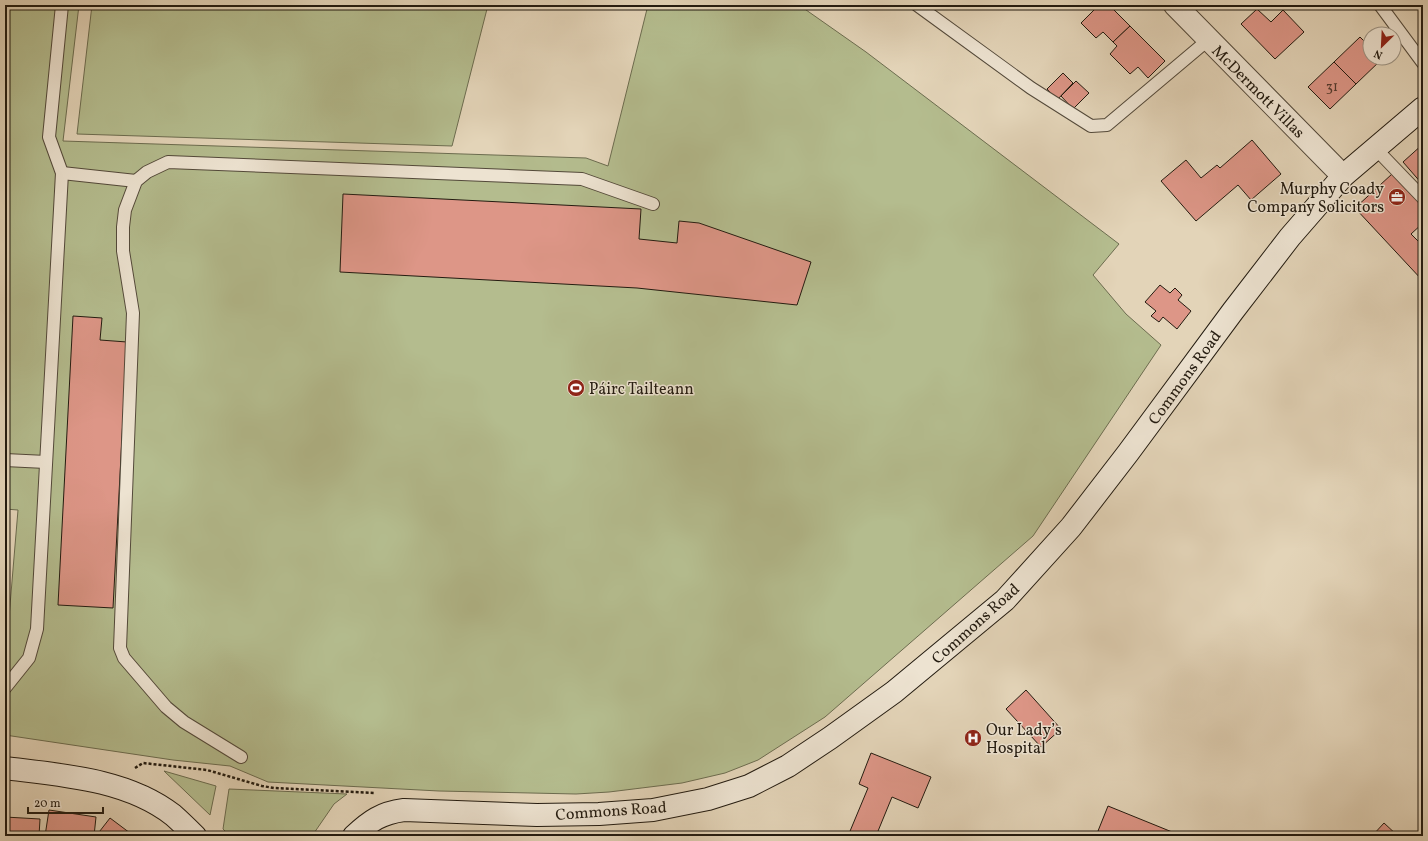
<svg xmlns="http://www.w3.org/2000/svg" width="1428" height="841" viewBox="0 0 1428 841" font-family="Vollkorn,serif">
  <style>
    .green { fill: #b4bc8e; stroke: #6c6c4f }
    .building { fill: #dd9687; stroke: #231b10 }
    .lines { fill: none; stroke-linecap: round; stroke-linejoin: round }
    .lane-casing { stroke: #53493a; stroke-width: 14 }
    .street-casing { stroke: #53493a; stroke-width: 24 }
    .secondary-casing { stroke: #231b10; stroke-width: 24 }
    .path { stroke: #231b10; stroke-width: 2.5; stroke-dasharray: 3 2; stroke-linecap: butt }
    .lane { stroke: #ede3d1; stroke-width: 12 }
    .street { stroke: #ede3d1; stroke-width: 22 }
    .secondary { stroke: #ede3d1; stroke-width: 22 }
    .labels { text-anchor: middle; stroke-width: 3; stroke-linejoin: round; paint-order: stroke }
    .number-label { font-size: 14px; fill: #523a2e }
    .street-label { font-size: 16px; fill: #231b10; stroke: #ede3d1 }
    .poi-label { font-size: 16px; fill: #231b10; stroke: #ede3d1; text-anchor: start }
  </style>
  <rect width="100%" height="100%" fill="#e3d4b8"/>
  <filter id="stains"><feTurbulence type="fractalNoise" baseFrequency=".005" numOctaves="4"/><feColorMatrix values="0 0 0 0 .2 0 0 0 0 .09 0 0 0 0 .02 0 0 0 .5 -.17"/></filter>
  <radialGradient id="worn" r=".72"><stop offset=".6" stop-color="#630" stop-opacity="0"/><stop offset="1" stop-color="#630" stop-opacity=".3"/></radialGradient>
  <g class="green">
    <polygon points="5,5 79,5 63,141 586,158 608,166 648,5 799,5 866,52 1119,244 1093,275 1126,314 1161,345 1033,536 825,717 758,760 725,773 682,783 609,792 576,794 439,791 268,782 230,766 173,760 5,735 5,643 7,641 18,510 5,509"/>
    <polygon points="92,5 488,5 452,146 77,134"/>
    <polygon points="164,771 216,786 210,815"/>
    <polygon points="229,789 347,794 334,804 312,836 230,836 223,829"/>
  </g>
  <g class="building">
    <polygon points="1099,5 1109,5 1130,26 1113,42 1103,32 1096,38 1081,23"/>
    <polygon points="1257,9 1271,22 1283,10 1304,32 1275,59 1241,24"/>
    <polygon points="1130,26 1165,61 1148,78 1138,67 1130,74 1110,54 1117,46 1113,42"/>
    <polygon points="1360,37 1370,47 1370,58 1382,59 1356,84 1334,62"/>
    <polygon points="1334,62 1356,84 1330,109 1308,87"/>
    <polygon points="1063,73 1073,83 1057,100 1047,89"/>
    <polygon points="1076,81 1089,93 1073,109 1061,96"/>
    <polygon points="1252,140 1281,174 1251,200 1238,185 1196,221 1161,181 1186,160 1201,178 1217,165 1220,168"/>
    <polygon points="1423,144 1423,185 1403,162"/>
    <polygon points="1392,174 1423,206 1423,223 1411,234 1423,246 1423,281 1355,208"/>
    <polygon points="343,194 641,209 639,239 677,243 679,221 699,223 811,262 797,305 637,288 340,272"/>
    <polygon points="1160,285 1170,293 1175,288 1182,295 1178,300 1191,311 1177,329 1163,317 1159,322 1151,316 1156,311 1145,302"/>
    <polygon points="73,316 102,318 100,340 127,342 113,608 58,605"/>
    <polygon points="1026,690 1061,729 1041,747 1006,709"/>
    <polygon points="871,753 931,777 918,808 892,797 876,836 848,836 868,788 859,784"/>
    <polygon points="1108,806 1182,836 1112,836 1098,831"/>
    <polygon points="49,810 96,817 94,836 45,836"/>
    <polygon points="5,817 40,819 39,836 5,836"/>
    <polygon points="110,818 134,836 96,836"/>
    <polygon points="1384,823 1398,836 1372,836"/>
  </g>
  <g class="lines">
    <defs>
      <g id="lane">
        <polyline points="917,5 1031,88 1091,126 1107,125 1208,40"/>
        <polyline points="1380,5 1423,63"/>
        <polyline points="1375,148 1423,198"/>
        <polyline points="62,173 136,181"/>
        <polyline points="5,460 46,462"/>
        <polyline points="5,688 29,658 37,629 62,173 49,137 62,5"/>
        <polyline points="241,757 184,722 166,707 124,658 120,648 133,313 123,251 123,227 125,210 136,181 147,172 168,162 582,179 653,204"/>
      </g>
      <polyline id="street" points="1175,5 1343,176"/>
      <g id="secondary">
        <path d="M5,768C61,775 127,779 173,815C181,822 188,829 195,836"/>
        <path d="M354,836C370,821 381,813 404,810L537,815L599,814L653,810L708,799L749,786L788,766L830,738L894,692L1005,600L1071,527L1128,453L1233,311L1290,237L1343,176L1423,108"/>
      </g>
    </defs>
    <use href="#lane" class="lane-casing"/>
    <use href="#street" class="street-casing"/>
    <use href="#secondary" class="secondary-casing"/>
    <polyline class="path" points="135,768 143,763 207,770 262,786 274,788 374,793"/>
    <use href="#lane" class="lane"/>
    <use href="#street" class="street"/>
    <use href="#secondary" class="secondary"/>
  </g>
  <defs>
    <symbol id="office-disc" viewBox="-11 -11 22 22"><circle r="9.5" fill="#8f2418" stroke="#ede3d1"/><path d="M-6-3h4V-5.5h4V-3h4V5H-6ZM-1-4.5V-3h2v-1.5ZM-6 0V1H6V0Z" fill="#fff"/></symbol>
    <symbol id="stadium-disc" viewBox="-11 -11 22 22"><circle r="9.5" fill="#8f2418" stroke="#ede3d1"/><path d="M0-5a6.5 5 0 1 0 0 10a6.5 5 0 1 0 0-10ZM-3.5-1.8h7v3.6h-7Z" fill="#fff"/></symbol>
    <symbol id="hospital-disc" viewBox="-11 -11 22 22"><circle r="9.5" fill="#8f2418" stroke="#ede3d1"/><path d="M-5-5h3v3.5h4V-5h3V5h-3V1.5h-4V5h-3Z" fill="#fff"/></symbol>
  </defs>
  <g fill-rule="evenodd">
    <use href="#office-disc" x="1387" y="187" width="20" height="20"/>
    <use href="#stadium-disc" x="566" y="378" width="20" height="20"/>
    <use href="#hospital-disc" x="963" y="728" width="20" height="20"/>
  </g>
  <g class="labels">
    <g class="number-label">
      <text x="1332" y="91">31</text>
    </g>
    <g class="street-label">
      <text transform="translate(1259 91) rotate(45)" y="6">McDermott Villas</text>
      <text transform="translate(1184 377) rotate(-54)" y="6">Commons Road</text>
      <text transform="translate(975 623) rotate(-42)" y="6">Commons Road</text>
      <text transform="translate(611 810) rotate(-4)" y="6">Commons Road</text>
    </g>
    <g class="poi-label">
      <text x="1384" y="194" text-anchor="end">Murphy Coady<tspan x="1384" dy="18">Company Solicitors</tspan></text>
      <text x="589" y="394">Páirc Tailteann</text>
      <text x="986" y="735">Our Lady’s<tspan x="986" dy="18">Hospital</tspan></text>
    </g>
  </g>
  <rect width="1428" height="841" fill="none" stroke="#e3d4b8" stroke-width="20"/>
  <rect x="6" y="6" width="1416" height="829" fill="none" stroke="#231b10" stroke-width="2"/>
  <rect x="10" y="10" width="1408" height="821" fill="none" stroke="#231b10"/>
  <g transform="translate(1382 46) rotate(204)"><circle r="19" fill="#ede3d1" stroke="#9c9384"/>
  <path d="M0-3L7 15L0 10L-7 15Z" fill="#8f2418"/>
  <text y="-6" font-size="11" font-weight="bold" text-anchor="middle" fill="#231b10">N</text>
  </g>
  <path d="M28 807v6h75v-6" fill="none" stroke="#231b10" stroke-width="2"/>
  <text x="34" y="807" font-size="12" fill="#231b10" stroke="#ede3d1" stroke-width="3" paint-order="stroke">20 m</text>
  <rect width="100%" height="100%" filter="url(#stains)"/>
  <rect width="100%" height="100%" fill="url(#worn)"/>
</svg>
